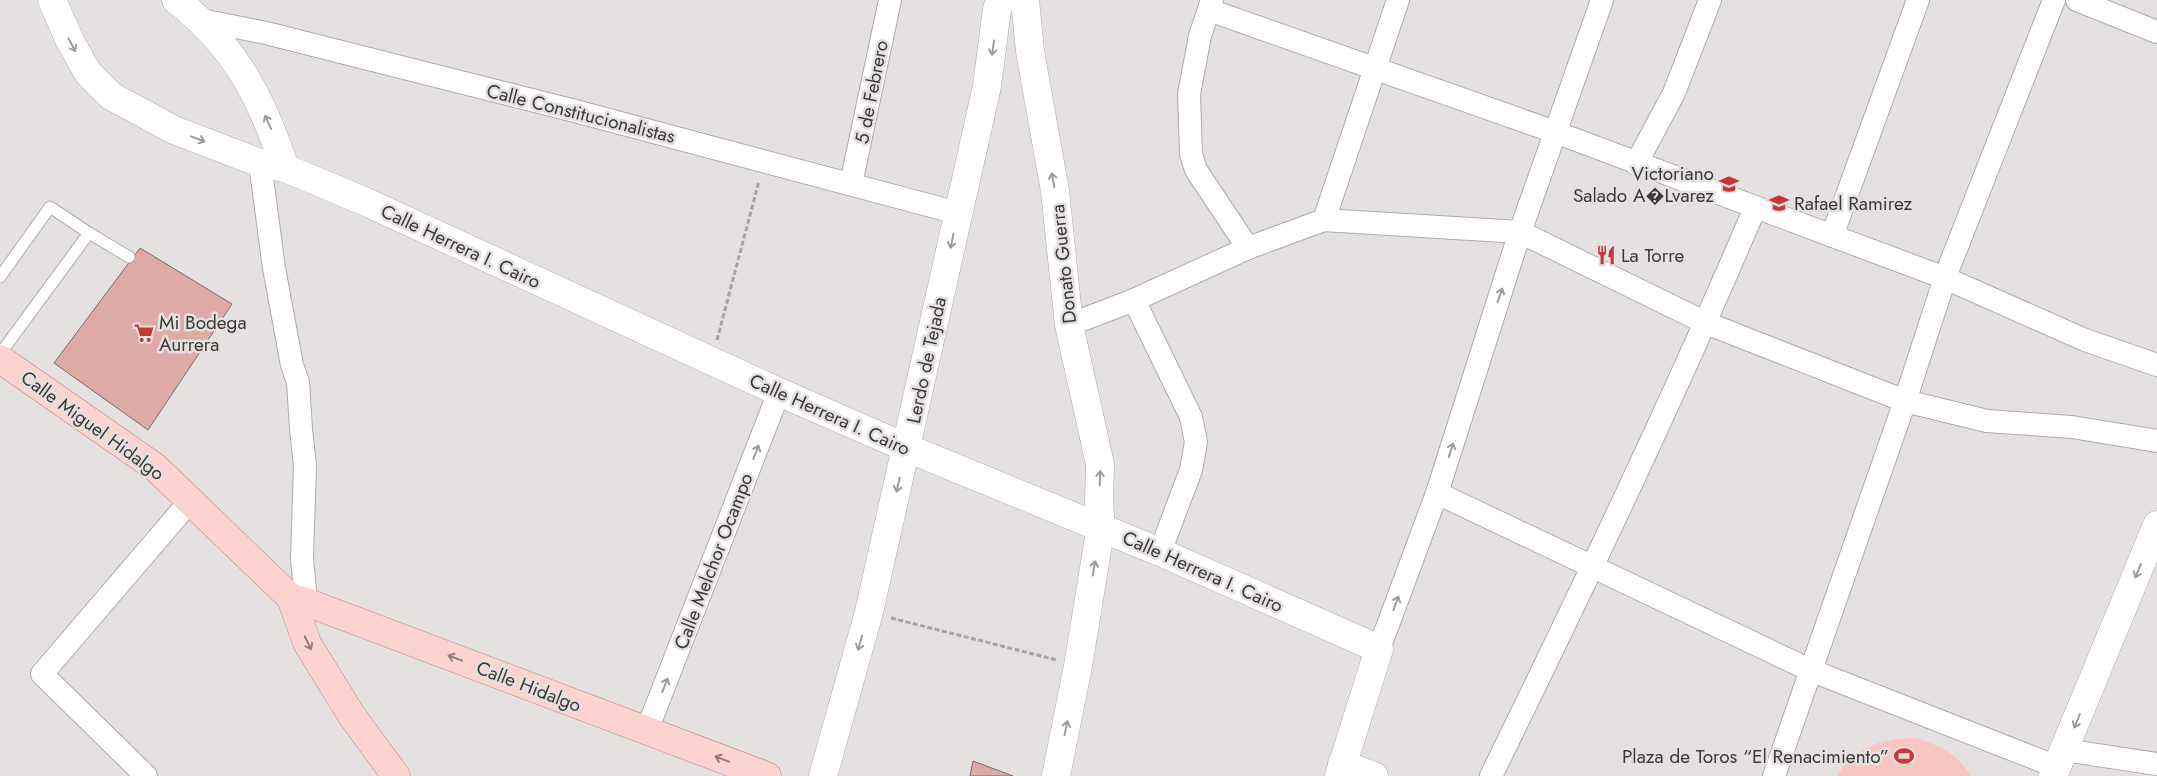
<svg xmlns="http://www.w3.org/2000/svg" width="2157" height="776" viewBox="0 0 2157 776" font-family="Jost,sans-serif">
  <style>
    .green { fill: #f8c6c1 }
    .building { fill: #ddaaa5; stroke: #716e6d }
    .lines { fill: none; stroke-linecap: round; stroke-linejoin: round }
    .service-casing { stroke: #afabab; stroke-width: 13 }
    .minor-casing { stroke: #afabab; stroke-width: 24 }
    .tertiary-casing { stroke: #afabab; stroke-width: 29 }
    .secondary-casing { stroke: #afabab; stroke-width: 29 }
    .primary-casing { stroke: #b88a86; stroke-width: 29 }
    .path { stroke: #a7a4a4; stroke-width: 3; stroke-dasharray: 5 2.5; stroke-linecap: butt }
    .service { stroke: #fff; stroke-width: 11 }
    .minor { stroke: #fff; stroke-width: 22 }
    .tertiary { stroke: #fff; stroke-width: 28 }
    .secondary { stroke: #fff; stroke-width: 28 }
    .primary { stroke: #fdd3cf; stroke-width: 28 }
    .oneway { stroke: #9d9c9c }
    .oneway2 { stroke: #927e7c }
    .labels { text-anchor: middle; stroke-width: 5; stroke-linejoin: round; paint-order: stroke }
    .street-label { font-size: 19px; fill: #3b3939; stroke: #e5e1e0 }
    .poi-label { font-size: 19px; fill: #3b3939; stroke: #e5e1e0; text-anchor: start }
  </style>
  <rect width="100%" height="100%" fill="#e5e1e0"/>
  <path class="green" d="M1916,738C1941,746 1957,753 1971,776H1837C1856,745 1883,739 1916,738Z"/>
  <g class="building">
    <polygon points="140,248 232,304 148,430 54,363"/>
    <polygon points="973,761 1013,776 970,776"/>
  </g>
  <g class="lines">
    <defs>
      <g id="service">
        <polyline points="89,233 129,257"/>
        <polyline points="0,277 50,207 89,233 0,354"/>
      </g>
      <g id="minor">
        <polyline points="1212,0 1200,36 1189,94 1191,154 1196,170 1248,248"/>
        <polyline points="2077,0 2157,32"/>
        <polyline points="1209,10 1555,132 1945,278 2085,340 2157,365"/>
        <polyline points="201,20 266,33 575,111 958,213"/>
        <polyline points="260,163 274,268 292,365 298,382 301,429 305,466 302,558 306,602"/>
        <polyline points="1636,164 1674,93 1710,0"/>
        <polyline points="851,184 890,0"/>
        <polyline points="1324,220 1398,0"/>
        <polyline points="1832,236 1918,0"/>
        <polyline points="1134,300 1191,417 1196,442 1191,470 1160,552"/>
        <polyline points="1069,325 1134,300 1248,248 1324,220 1520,232 1706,323 1905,401 1987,421 2072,427 2157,441"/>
        <polyline points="1437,493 1810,670 2057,767"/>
        <polyline points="1379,649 1437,493 1520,232 1602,0"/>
        <polyline points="647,730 779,392"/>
        <polyline points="2064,750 2157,764"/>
        <polyline points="146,776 42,674 191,500"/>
        <path d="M1491,776C1583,588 1673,400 1755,208"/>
        <polyline points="1774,776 1905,401 1947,272 2054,0"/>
      </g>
      <g id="tertiary">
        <polyline points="1025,0 1030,51 1055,191 1069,325 1100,464 1099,501 1101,526 1078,666 1056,776"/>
        <polyline points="823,776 869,612 987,86 997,9 1001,0"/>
        <polyline points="2053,776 2157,525"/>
      </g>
      <g id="secondary">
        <polyline points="52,0 70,41 88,73 111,96 174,130 260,163 285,168 366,202 779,392 907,448 1160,552 1379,649 1339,776"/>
        <path d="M176,0C235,45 262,99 285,168"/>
        <polyline points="1342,764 1374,776"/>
      </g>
      <g id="primary">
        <polyline points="0,359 155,467 291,598 307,643 352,716 396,776"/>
        <polyline points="291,598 306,602 767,776"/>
      </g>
    </defs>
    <use href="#service" class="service-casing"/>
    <use href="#minor" class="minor-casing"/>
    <use href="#tertiary" class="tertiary-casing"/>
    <use href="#secondary" class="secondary-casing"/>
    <use href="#primary" class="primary-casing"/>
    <g class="path">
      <polyline points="717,340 759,181"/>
      <polyline points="891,618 1057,660"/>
    </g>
    <use href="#service" class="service"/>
    <use href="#minor" class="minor"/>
    <use href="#tertiary" class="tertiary"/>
    <use href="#secondary" class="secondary"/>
    <use href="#primary" class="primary"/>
  </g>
  <defs><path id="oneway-shaft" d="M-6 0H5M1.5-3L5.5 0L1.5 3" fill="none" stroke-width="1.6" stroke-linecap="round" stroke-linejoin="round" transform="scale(1.25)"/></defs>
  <g class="oneway">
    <use href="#oneway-shaft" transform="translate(72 45) rotate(62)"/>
    <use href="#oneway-shaft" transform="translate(993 48) rotate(98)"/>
    <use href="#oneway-shaft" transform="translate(268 122) rotate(-114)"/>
    <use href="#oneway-shaft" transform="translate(198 139) rotate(21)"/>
    <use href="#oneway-shaft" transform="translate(1053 180) rotate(-100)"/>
    <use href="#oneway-shaft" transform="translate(952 241) rotate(102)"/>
    <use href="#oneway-shaft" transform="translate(1500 295) rotate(-72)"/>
    <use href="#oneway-shaft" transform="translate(1451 450) rotate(-72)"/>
    <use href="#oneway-shaft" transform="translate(756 452) rotate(-69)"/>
    <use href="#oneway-shaft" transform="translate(1100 478) rotate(-88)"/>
    <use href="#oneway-shaft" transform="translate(898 485) rotate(103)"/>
    <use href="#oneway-shaft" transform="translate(1094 568) rotate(-81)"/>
    <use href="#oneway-shaft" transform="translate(2138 571) rotate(112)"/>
    <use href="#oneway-shaft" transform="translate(1396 603) rotate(-70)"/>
    <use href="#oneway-shaft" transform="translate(860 643) rotate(106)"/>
    <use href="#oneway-shaft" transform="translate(665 685) rotate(-69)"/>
    <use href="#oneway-shaft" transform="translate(2077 721) rotate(112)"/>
    <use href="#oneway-shaft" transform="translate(1066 728) rotate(-79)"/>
  </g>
  <g class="oneway2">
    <use href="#oneway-shaft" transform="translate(308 643) rotate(64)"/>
    <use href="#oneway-shaft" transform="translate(455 658) rotate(-159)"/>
    <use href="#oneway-shaft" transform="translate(722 759) rotate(-159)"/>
  </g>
  <defs>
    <symbol id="school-bare" viewBox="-9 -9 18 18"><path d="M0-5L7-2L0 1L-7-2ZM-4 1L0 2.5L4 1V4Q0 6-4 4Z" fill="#c63836" stroke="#e5e1e0" stroke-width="2.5" paint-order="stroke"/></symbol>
    <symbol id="restaurant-bare" viewBox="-9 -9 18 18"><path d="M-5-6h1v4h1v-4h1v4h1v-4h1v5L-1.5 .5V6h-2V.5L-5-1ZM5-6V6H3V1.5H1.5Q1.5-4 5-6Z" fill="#c63836" stroke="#e5e1e0" stroke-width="2.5" paint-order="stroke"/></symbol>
    <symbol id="supermarket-bare" viewBox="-9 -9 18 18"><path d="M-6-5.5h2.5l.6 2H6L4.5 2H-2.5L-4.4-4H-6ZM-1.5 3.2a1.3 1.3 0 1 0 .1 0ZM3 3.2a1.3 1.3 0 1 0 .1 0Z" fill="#c63836" stroke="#e5e1e0" stroke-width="2.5" paint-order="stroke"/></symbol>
    <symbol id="stadium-bare" viewBox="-9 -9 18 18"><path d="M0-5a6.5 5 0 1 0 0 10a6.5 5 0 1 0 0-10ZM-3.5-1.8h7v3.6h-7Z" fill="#c63836" stroke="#e5e1e0" stroke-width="2.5" paint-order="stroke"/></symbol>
  </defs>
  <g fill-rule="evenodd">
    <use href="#school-bare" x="1715" y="170" width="28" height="28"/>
    <use href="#school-bare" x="1765" y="189" width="28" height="28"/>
    <use href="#restaurant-bare" x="1592" y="241" width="28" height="28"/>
    <use href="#supermarket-bare" x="130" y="319" width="28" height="28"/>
    <use href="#stadium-bare" x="1890" y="742" width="28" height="28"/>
  </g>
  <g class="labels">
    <g class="street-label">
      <text transform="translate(871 92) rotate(-79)" y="7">5 de Febrero</text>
      <text transform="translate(581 113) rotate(14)" y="7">Calle Constitucionalistas</text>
      <text transform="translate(461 246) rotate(25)" y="7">Calle Herrera I. Cairo</text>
      <text transform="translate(1063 264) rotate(-96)" y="7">Donato Guerra</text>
      <text transform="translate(926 360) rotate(-78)" y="7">Lerdo de Tejada</text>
      <text transform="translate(830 414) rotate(24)" y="7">Calle Herrera I. Cairo</text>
      <text transform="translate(93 425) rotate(36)" y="7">Calle Miguel Hidalgo</text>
      <text transform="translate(713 561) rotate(-69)" y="7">Calle Melchor Ocampo</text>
      <text transform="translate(1203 571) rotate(24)" y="7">Calle Herrera I. Cairo</text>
      <text transform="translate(529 686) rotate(21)" y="7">Calle Hidalgo</text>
    </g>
    <g class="poi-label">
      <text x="1714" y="180" text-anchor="end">Victoriano<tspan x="1714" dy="22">Salado A�Lvarez</tspan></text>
      <text x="1794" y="210">Rafael Ramirez</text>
      <text x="1621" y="262">La Torre</text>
      <text x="159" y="329">Mi Bodega<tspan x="159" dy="22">Aurrera</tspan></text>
      <text x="1889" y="763" text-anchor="end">Plaza de Toros “El Renacimiento”</text>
    </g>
  </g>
</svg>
